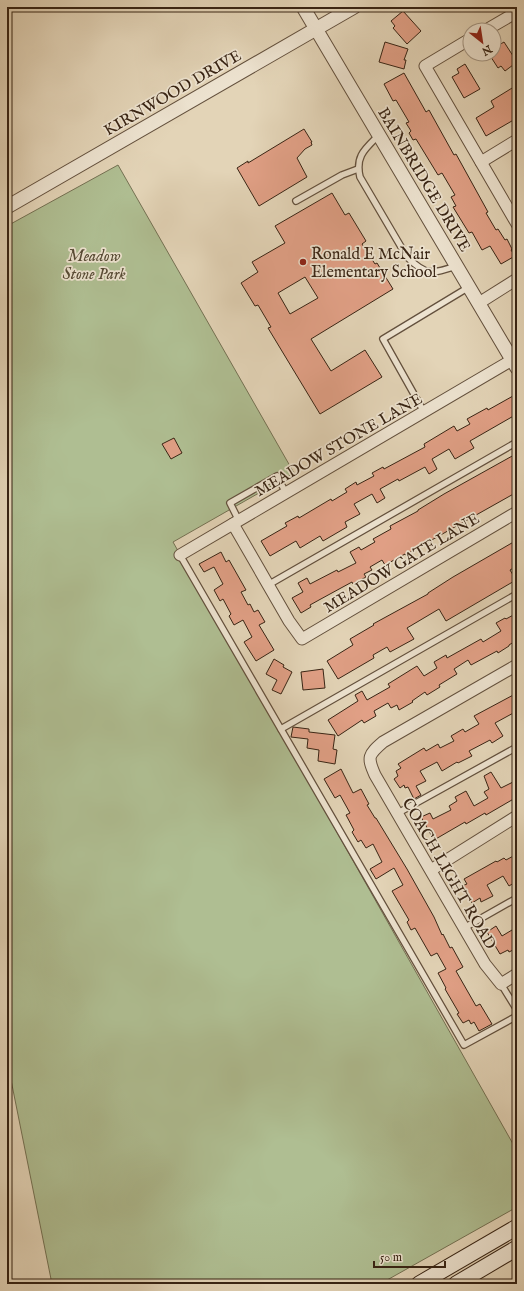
<svg xmlns="http://www.w3.org/2000/svg" width="524" height="1291" viewBox="0 0 524 1291" font-family="'IM FELL English',serif">
  <style>
    .green { fill: #afbe92; stroke: #747153 }
    .building { fill: #e1a086; stroke: #382414; fill-rule: evenodd }
    .lines { fill: none; stroke-linecap: round; stroke-linejoin: round }
    .service-casing { stroke: #63503d; stroke-width: 8 }
    .minor-casing { stroke: #63503d; stroke-width: 13 }
    .tertiary-casing { stroke: #63503d; stroke-width: 15 }
    .secondary-casing { stroke: #382414; stroke-width: 17 }
    .service { stroke: #ede3d0; stroke-width: 5.5 }
    .minor { stroke: #ede3d0; stroke-width: 11 }
    .tertiary { stroke: #ede3d0; stroke-width: 13 }
    .secondary { stroke: #ede3d0; stroke-width: 15 }
    .poi-dot { fill: #8f2418; stroke: #ede3d0; stroke-width: 1.5 }
    .labels { text-anchor: middle; stroke-width: 3.5; stroke-linejoin: round; paint-order: stroke }
    .street-label { font-size: 16px; fill: #382414; stroke: #ede3d0 }
    .poi-label { font-size: 16px; fill: #382414; stroke: #ede3d0; text-anchor: start }
    .park-label { font-size: 16px; font-style: italic; fill: #564a34; stroke: #ede3d0 }
  </style>
  <rect width="100%" height="100%" fill="#e3d4b7"/>
  <filter id="stains"><feTurbulence type="fractalNoise" baseFrequency=".005" numOctaves="4"/><feColorMatrix values="0 0 0 0 .2 0 0 0 0 .09 0 0 0 0 .02 0 0 0 .5 -.17"/></filter>
  <radialGradient id="worn" r=".72"><stop offset=".6" stop-color="#630" stop-opacity="0"/><stop offset="1" stop-color="#630" stop-opacity=".3"/></radialGradient>
  <polygon class="green" points="118,165 294,473 173,542 517,1151 517,1207 380,1284 52,1284 7,1060 7,226"/>
  <g class="building">
    <polygon points="403,11 421,31 407,44 393,28 395,26 391,21"/>
    <polygon points="385,42 408,49 404,60 406,60 404,69 379,62"/>
    <polygon points="504,42 517,62 505,71 501,66 498,68 489,54 494,54 494,48"/>
    <polygon points="465,64 480,89 464,98 452,77 459,73 457,69"/>
    <polygon points="404,73 426,112 429,110 454,155 456,154 488,212 486,213 496,230 498,229 505,240 507,239 512,249 511,250 515,256 501,264 490,246 482,250 472,232 469,233 453,207 456,206 451,197 455,195 442,173 438,175 416,139 413,140 409,133 411,131 406,123 409,122 396,100 393,101 384,84"/>
    <polygon points="517,85 517,118 486,136 476,118 494,107 491,101"/>
    <polygon points="304,129 312,142 311,142 312,145 305,149 297,158 307,177 259,206 237,168 248,161 248,163"/>
    <path d="M332,193L345,215L349,213L366,241L362,244L375,264L377,263L393,289L311,339L331,371L365,350L382,377L320,414L268,328L271,327L258,305L255,306L241,283L258,272L252,262L285,243L275,226ZM305,277L318,298L290,314L278,293Z"/>
    <polygon points="513,396 517,403 517,414 470,441 474,448 455,459 449,449 432,459 437,469 429,474 425,467 399,481 398,479 380,489 385,498 377,503 372,494 354,504 360,514 345,522 347,527 323,541 320,536 300,548 296,541 270,556 261,541 287,526 285,523 298,516 299,518 331,499 332,501 347,492 345,489 356,482 357,485 374,476 372,473 383,467 384,469 425,447 424,444 454,426 457,431 470,424 467,419 487,408 488,410"/>
    <polygon points="174,438 182,453 171,459 162,444"/>
    <polygon points="514,455 517,460 517,492 405,555 405,554 385,565 382,560 370,567 372,570 364,574 366,577 353,584 352,582 319,600 310,605 311,607 301,613 292,598 303,592 298,583 307,578 310,584 337,570 338,572 356,563 350,552 359,547 361,550 375,542 373,539 391,529 390,526 418,511 418,510 444,494"/>
    <polygon points="517,540 517,566 510,570 516,580 446,621 439,609 407,628 414,639 390,652 387,647 373,655 374,658 338,679 327,661 353,645 350,639 374,625 373,624 428,594 428,593 453,577"/>
    <polygon points="221,552 226,562 229,560 246,590 241,592 248,605 250,604 254,612 258,610 265,622 259,625 274,650 256,661 244,642 252,637 243,620 234,625 229,616 231,614 223,599 220,601 214,590 223,584 214,567 204,572 199,564"/>
    <polygon points="517,613 517,640 509,645 509,646 498,653 497,651 471,665 468,660 454,669 457,674 439,685 440,687 427,695 425,692 412,701 413,702 399,710 397,705 391,708 388,703 374,711 376,716 364,723 362,720 338,736 328,720 358,701 355,695 362,691 367,700 390,687 388,684 417,666 424,676 437,668 434,662 446,655 447,658 481,639 483,642 501,631 496,623 505,618 506,619"/>
    <polygon points="274,659 284,665 283,667 292,672 281,694 272,690 277,680 266,674"/>
    <polygon points="323,669 325,688 303,690 301,672"/>
    <polygon points="517,693 517,711 495,723 503,736 492,743 490,740 469,751 472,756 458,763 457,762 442,771 437,762 420,771 426,781 416,786 421,795 414,799 408,787 405,788 404,785 400,788 394,779 398,776 396,771 401,768 398,764 424,748 426,751 438,744 440,748 454,741 451,736 463,729 465,732 479,724 474,716"/>
    <polygon points="293,727 309,729 309,732 335,735 333,749 337,750 335,764 318,761 319,750 307,748 308,739 291,737"/>
    <polygon points="341,769 353,793 361,789 369,804 367,805 375,818 376,818 407,869 434,917 442,935 443,934 450,948 452,947 463,967 456,971 476,1006 480,1004 492,1024 479,1031 474,1022 471,1024 469,1020 463,1023 457,1014 459,1013 445,989 446,988 438,973 446,969 437,953 431,956 415,928 411,930 407,922 409,920 392,891 403,885 394,868 376,879 370,869 382,862 373,844 366,848 361,840 358,842 352,832 354,830 346,815 350,813 340,795 335,798 324,779"/>
    <polygon points="491,772 501,788 517,780 517,797 486,815 485,813 466,824 465,822 434,840 421,817 430,813 433,819 451,810 449,806 457,801 455,797 466,791 474,806 488,798 484,792 489,789 484,776"/>
    <polygon points="517,854 517,881 509,886 503,876 487,885 493,896 481,902 480,898 472,903 462,886 467,884 464,879 496,861 497,862 504,858 506,860"/>
    <polygon points="496,926 502,936 512,930 517,938 517,948 509,952 508,950 500,954 487,932"/>
  </g>
  <g class="lines">
    <defs>
      <g id="service">
        <path d="M379,135C365,149 355,156 360,177L407,257C426,276 432,274 456,266"/>
        <polyline points="296,201 342,175 358,169"/>
        <polyline points="424,412 383,339 469,287"/>
        <polyline points="239,521 230,503 277,476 286,493"/>
        <polyline points="180,555 464,1045 517,1016"/>
        <polyline points="268,585 517,442"/>
        <polyline points="281,729 517,594"/>
        <polyline points="398,813 517,747"/>
        <polyline points="464,928 517,898"/>
        <polyline points="501,984 517,1010"/>
      </g>
      <g id="minor">
        <polyline points="486,30 517,12"/>
        <polyline points="470,39 425,66 517,224"/>
        <polyline points="481,162 517,140"/>
        <polyline points="479,303 517,279"/>
        <polyline points="233,524 289,621 302,639 517,512"/>
        <polyline points="180,555 512,360"/>
        <path d="M517,665L383,742C368,755 367,757 375,775L485,964L501,984L517,974"/>
        <polyline points="431,870 517,816"/>
      </g>
      <g id="tertiary">
        <polyline points="303,7 517,368"/>
        <polyline points="7,207 354,7"/>
      </g>
      <g id="secondary">
        <polyline points="419,1284 517,1227"/>
        <polyline points="456,1284 517,1248"/>
      </g>
    </defs>
    <use href="#service" class="service-casing"/>
    <use href="#minor" class="minor-casing"/>
    <use href="#tertiary" class="tertiary-casing"/>
    <use href="#secondary" class="secondary-casing"/>
    <use href="#service" class="service"/>
    <use href="#minor" class="minor"/>
    <use href="#tertiary" class="tertiary"/>
    <use href="#secondary" class="secondary"/>
  </g>
  <circle class="poi-dot" cx="303" cy="262" r="4"/>
  <g class="labels">
    <g class="street-label">
      <text transform="translate(172 92) rotate(-30)" y="6">KIRNWOOD DRIVE</text>
      <text transform="translate(425 179) rotate(59)" y="6">BAINBRIDGE DRIVE</text>
      <text transform="translate(338 444) rotate(-30)" y="6">MEADOW STONE LANE</text>
      <text transform="translate(401 562) rotate(-31)" y="6">MEADOW GATE LANE</text>
      <text transform="translate(450 873) rotate(60)" y="6">COACH LIGHT ROAD</text>
    </g>
    <g class="poi-label">
      <text x="311" y="259">Ronald E McNair<tspan x="311" dy="18">Elementary School</tspan></text>
    </g>
    <g class="park-label">
      <text x="94" y="261">Meadow<tspan x="94" dy="18">Stone Park</tspan></text>
    </g>
  </g>
  <rect width="524" height="1291" fill="none" stroke="#e3d4b7" stroke-width="24"/>
  <rect x="8" y="8" width="508" height="1275" fill="none" stroke="#382414" stroke-width="2"/>
  <rect x="12" y="12" width="500" height="1267" fill="none" stroke="#382414"/>
  <g transform="translate(482 42) rotate(150)"><circle r="19" fill="#ede3d0" stroke="#a59785"/>
  <path d="M0-3L7 15L0 10L-7 15Z" fill="#8f2418"/>
  <text y="-6" font-size="11" font-weight="bold" text-anchor="middle" fill="#382414">N</text>
  </g>
  <path d="M374 1261v6h71v-6" fill="none" stroke="#382414" stroke-width="2"/>
  <text x="380" y="1261" font-size="12" fill="#382414" stroke="#ede3d0" stroke-width="3" paint-order="stroke">50 m</text>
  <rect width="100%" height="100%" filter="url(#stains)"/>
  <rect width="100%" height="100%" fill="url(#worn)"/>
</svg>
